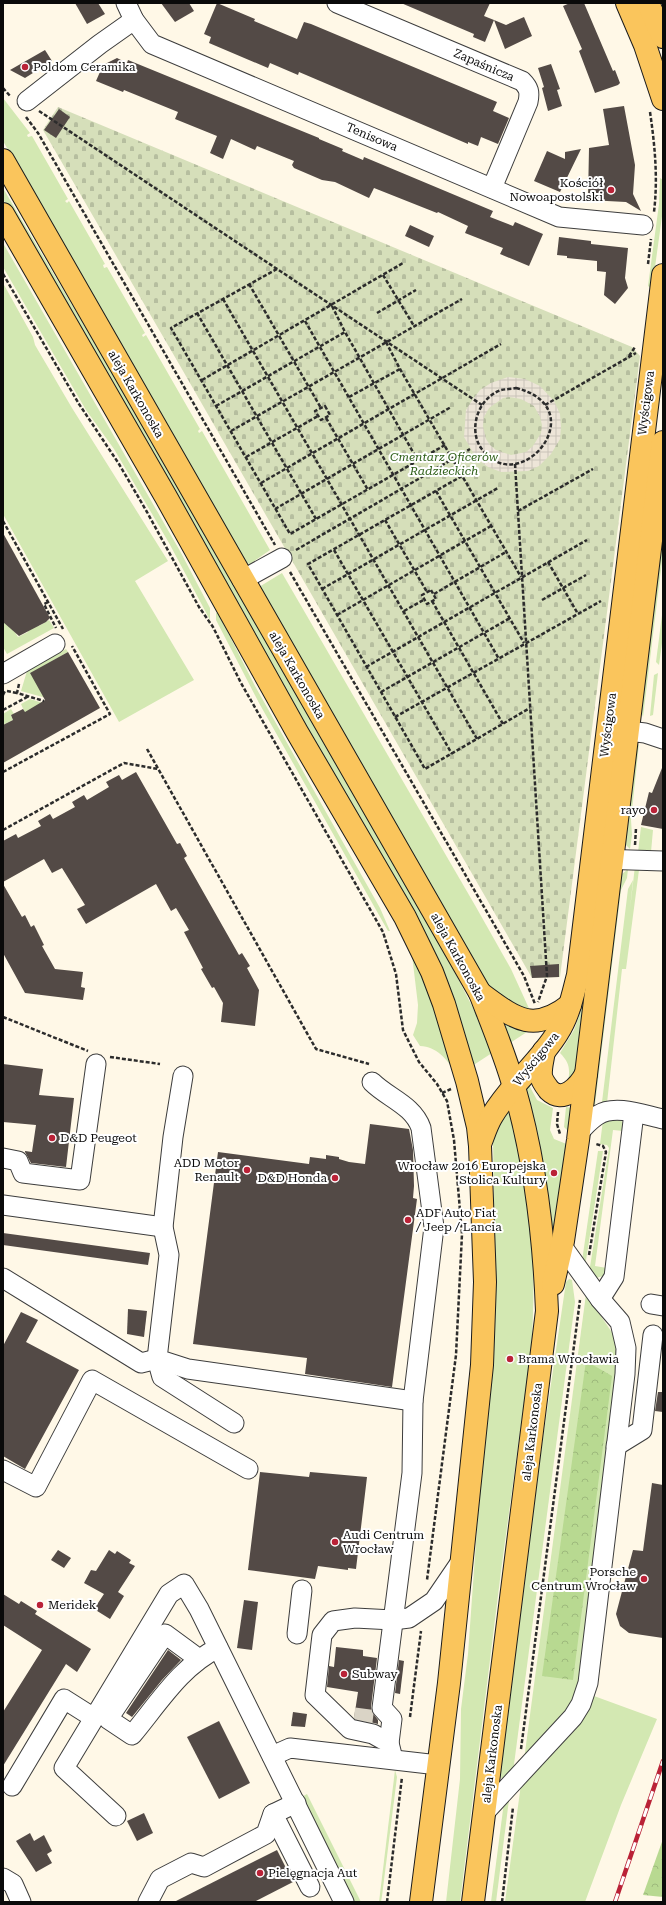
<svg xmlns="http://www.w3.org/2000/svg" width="666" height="1905" viewBox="0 0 666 1905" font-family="'Roboto Serif',serif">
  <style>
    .green { fill: #d3e8b2 }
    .forest { fill: url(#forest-crowns) }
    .cemetery { fill: url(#cemetery-stones) }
    .plaza { fill: url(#plaza-grid); fill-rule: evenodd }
    .building { fill: #534a46 }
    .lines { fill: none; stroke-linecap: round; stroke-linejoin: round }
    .minor-tunnel { stroke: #dad4c6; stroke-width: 19; stroke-dasharray: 19 10; stroke-linecap: butt }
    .minor-casing { stroke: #3d3d3d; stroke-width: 21 }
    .major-casing { stroke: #1b1b1b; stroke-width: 24 }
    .path { stroke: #2c2c2c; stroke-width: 2.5; stroke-dasharray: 4 2; stroke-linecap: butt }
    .minor { stroke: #fff; stroke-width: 19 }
    .major { stroke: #fac55c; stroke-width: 22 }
    .rail-casing { stroke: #ba2237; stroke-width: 4.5 }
    .rail { stroke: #fff; stroke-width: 3; stroke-dasharray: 9; stroke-linecap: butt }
    .poi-dot { fill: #ba2237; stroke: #fff; stroke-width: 1.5 }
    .labels { text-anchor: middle; stroke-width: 4; stroke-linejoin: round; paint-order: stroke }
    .street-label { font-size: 12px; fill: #0a0a0a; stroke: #fff }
    .poi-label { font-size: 12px; fill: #0a0a0a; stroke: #fff; text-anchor: start }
    .park-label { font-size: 12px; font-style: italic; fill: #30611b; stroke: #fff }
  </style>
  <defs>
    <pattern id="forest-crowns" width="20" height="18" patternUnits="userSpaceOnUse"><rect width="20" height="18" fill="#b8d991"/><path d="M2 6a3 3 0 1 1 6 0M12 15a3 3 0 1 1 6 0" fill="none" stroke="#9db97c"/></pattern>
    <pattern id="cemetery-stones" width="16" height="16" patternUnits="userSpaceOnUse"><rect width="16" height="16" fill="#d6dfba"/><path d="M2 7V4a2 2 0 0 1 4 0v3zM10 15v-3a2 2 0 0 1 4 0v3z" fill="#b6be9f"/></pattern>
    <pattern id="plaza-grid" width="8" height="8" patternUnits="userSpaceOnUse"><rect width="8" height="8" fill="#ede5d8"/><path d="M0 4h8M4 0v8" fill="none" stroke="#cac3b8"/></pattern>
  </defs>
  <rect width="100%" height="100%" fill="#fff8e7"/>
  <g class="green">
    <polygon points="3,98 30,133 27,135 28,137 32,136 68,199 65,201 67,203 69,201 105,264 103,265 104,268 107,267 145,333 142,335 143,337 146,335 200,429 198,431 199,433 202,431 270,550 253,562 254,566 245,562 3,141"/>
    <polygon points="660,178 663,180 663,209 652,289 648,286 659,204"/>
    <polygon points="3,188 118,383 444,951 476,1014 492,1053 472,1066 350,802 3,199"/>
    <polygon points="3,243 180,551 210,608 210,620 169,543 114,449 86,410 3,267"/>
    <polygon points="3,283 33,337 35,345 72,408 168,561 135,581 194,680 119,722 3,514"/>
    <polygon points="663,516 663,553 643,717 640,708"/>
    <polygon points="282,573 476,907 511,969 532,1015 523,1014 490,988 259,587"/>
    <polygon points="663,607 663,636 659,665 656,662"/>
    <polygon points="216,613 218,613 255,686 380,908 390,931 388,931 259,703 216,620"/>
    <polygon points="3,614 18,637 28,632 26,628 37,622 39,626 49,620 54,628 7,654 3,647"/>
    <polygon points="66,649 68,652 31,673 46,698 21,691 27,671"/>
    <polygon points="658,673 653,715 650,716 654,675"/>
    <polygon points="30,699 43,703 25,713 21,704"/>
    <polygon points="11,709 14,714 11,715 13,720 3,725 3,714"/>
    <polygon points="639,744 631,820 632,835 630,849 626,845 624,839 635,750"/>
    <polygon points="641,827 653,830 651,852 638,852"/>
    <polygon points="635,866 639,870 626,969 622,969 607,1103 604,1104 602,1102 628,889 633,880 630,909"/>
    <polygon points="628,869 627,878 621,890 595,1105 591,1102 621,875"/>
    <path d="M597,886L579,1068L568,1083C570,1069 570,1063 560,1053L574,1030L581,1011Z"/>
    <path d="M412,955L431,995L455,1072C446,1058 437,1047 420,1046L413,1035L417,1023L418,1005Z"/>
    <polygon points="503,1022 530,1030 510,1043"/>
    <polygon points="529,1085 537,1100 553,1108 550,1130 554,1139 569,1145 554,1234 553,1232 543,1160 525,1089"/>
    <polygon points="566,1107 572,1108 569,1132 564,1127"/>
    <path d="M509,1110C533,1187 537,1270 531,1351L501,1571L460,1902H446L460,1779L461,1709L468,1654L480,1486L489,1398L495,1263L493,1139C494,1130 502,1115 509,1110Z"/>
    <polygon points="620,1119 625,1126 623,1131 613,1130 595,1266 607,1268 603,1276 596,1278 589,1273 609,1148 607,1145 600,1144 603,1120"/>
    <polygon points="598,1151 603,1151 585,1267 582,1261"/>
    <polygon points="569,1279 572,1280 575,1302 513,1772 505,1780 500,1777 542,1445 566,1282"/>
    <polygon points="586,1294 613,1334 619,1360 580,1683 572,1706 524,1760"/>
    <polygon points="594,1696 657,1719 621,1805 585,1902 505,1902 521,1784 577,1728 589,1710"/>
    <polygon points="395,1770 397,1777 382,1896 381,1902 379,1902"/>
    <polygon points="510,1792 496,1902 491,1902 504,1802"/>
    <polygon points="307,1794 361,1902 351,1902 300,1798"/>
  </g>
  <g class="forest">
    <polygon points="586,1361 612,1376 573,1680 542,1676"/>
    <polygon points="663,1839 663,1897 643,1895"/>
  </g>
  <polygon class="cemetery" points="58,107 632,347 640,356 560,977 532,978 179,364 43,130"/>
  <path class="plaza" d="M508,377L525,379L540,386L554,401L560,414L561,427L560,439L551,454L539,466L528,471L501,472L488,467L477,459L464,437L466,410L473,399L480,390L491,383ZM509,397L521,399L534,406L540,417L542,425L541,433L533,446L526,452L511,455L496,450L490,445L486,439L483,426L484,417L489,408L503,398Z"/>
  <g class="building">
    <polygon points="75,3 98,3 105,14 87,24"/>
    <polygon points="161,3 189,3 194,11 175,22"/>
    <polygon points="217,3 255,19 254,21 297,39 304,22 311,24 497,102 493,111 509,118 498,144 481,137 478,146 468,142 468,144 299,72 298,75 270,63 268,68 209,43 211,37 204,34"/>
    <polygon points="401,3 490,3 484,16 494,20 485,42 473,37 474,34"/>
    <polygon points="570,3 584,3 613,71 615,70 620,83 618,85 595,93 579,51 582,49 563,6"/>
    <polygon points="524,17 532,36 505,49 494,20 506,25"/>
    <polygon points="45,50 52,61 25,78 10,70"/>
    <polygon points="117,58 127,63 128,60 319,138 319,139 343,149 342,151 363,160 364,157 493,211 490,217 513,226 515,222 543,234 529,266 500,254 503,248 465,233 468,226 438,212 437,213 374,188 369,198 335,182 322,180 294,168 292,165 294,161 257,146 255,150 231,139 223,159 210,153 217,136 175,119 178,112 124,90 123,92 96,81 103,65"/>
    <polygon points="551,64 560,89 557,90 562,106 548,111 542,88 544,87 538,68"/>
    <polygon points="624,106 635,165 633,194 641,211 626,202 588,200 589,148 609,145 603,109"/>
    <polygon points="59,109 70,117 56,138 44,130"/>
    <polygon points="581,149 560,192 534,181 547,151 565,159 565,152"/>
    <polygon points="410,225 434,236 429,247 405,236"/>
    <polygon points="559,237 591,241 591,244 628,248 625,278 628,288 615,304 604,295 606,272 597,271 597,261 567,258 567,256 557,255"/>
    <polygon points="3,533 50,618 46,622 19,636 3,622"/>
    <polygon points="68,652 100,708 3,763 3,725 13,720 11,715 23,709 25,712 45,700 30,673"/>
    <polygon points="662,768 663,769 663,829 641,825 649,792 652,793"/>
    <polygon points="136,772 177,844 180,843 187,856 184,858 239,955 242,953 250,966 247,968 259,990 255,1026 221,1022 223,1003 214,987 212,988 201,969 203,968 184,932 189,930 176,908 171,911 156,884 86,924 77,909 85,905 62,868 52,873 44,859 3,882 3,841 16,834 18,838 41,826 38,821 50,814 53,819 75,807 72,802 84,795 87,800 109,787 106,782 119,775 122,780"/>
    <polygon points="3,884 22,917 25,915 31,927 34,925 44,945 42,946 55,969 83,972 81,987 85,988 83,1000 25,993 3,953"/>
    <polygon points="559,964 559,977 532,978 530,966"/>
    <polygon points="3,1064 43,1069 39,1095 74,1098 66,1167 31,1163 25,1152 25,1151 32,1152 36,1125 3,1122"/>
    <polygon points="370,1124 409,1129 413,1150 414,1186 413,1198 417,1199 392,1387 305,1374 307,1358 193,1344 218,1152 309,1164 310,1157 326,1159 326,1155 339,1157 339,1159 349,1162 365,1164"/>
    <polygon points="3,1233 150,1253 148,1265 3,1245"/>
    <polygon points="128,1309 147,1311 144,1337 127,1334"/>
    <polygon points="21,1312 38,1320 26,1342 79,1370 25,1469 3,1456 3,1346"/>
    <polygon points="658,1392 663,1392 663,1412 655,1411"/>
    <polygon points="260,1472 309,1477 310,1472 367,1477 356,1569 348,1568 348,1570 318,1566 315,1579 248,1570"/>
    <polygon points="652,1483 663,1485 663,1638 629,1633 620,1626 616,1614 633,1550 643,1551"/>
    <polygon points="58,1550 71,1558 64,1568 51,1560"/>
    <polygon points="109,1550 115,1554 117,1551 131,1560 129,1563 135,1566 118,1592 124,1596 110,1619 94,1609 104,1594 84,1583 91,1570 96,1571"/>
    <polygon points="3,1594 19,1604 21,1601 37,1611 35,1614 91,1649 77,1672 66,1664 3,1766 3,1712 42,1650 3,1625"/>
    <polygon points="244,1600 258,1602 252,1650 237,1648"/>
    <polygon points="336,1647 363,1650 363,1656 377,1658 371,1707 372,1712 378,1720 378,1724 354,1718 358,1692 327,1687 329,1666 334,1667"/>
    <polygon points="168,1650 181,1660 162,1680 132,1717 126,1713"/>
    <polygon points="399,1660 404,1661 400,1694 395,1693"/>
    <polygon points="293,1712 307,1714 305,1727 291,1726"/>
    <polygon points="219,1721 250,1783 219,1799 187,1737"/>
    <polygon points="144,1813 153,1833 137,1841 127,1821"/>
    <polygon points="30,1833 34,1841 44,1835 52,1851 47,1854 52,1863 36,1872 16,1841"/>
    <polygon points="277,1850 293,1882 254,1902 174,1902"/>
  </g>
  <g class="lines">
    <polyline class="minor-tunnel" points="354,1717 378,1720"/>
    <defs>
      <g id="minor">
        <polyline points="126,3 134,20 152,44 559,217 643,225"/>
        <path d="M337,3L522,81C529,88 530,92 528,102L492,188"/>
        <polyline points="27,101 100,44 134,20"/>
        <polyline points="242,580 282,558"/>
        <polyline points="3,674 55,644"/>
        <polyline points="628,731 645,733 663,739"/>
        <polyline points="599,859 663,861"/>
        <polyline points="183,1076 173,1137 163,1227 169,1255 157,1359 188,1369 413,1401"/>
        <path d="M372,1082C388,1098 413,1105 421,1128L434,1227L413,1401L412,1473L382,1708L392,1719L389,1743"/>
        <path d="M579,1132C585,1126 591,1119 598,1115C615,1104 644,1115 663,1119"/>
        <polyline points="3,1158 18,1161 23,1173 80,1180 96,1064"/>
        <polyline points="3,1205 163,1227"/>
        <polyline points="3,1278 141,1363 157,1359 162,1377 234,1423"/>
        <polyline points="600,1299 614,1277 634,1113"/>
        <polyline points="651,1304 663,1306"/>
        <polyline points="616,1446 642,1430 653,1335"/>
        <polyline points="3,1470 36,1487 92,1380 248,1469"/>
        <polyline points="297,1634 302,1590"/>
        <path d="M199,1659L165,1634L108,1719L132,1735C158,1704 181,1666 218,1648"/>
        <polyline points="272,1756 290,1748 438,1765"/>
        <polyline points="393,1759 389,1743 373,1734 350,1729 315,1695 322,1635 333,1621 355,1618 393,1620 409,1618 434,1601 462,1560"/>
        <polyline points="12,1786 64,1699 94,1718"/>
        <polyline points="485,1812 573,1717 581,1704 588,1683 625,1374 626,1348 620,1322 600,1299 562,1246"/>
        <polyline points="273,1814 310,1887"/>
        <polyline points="116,1816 64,1768 169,1594 184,1584 199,1609 344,1902"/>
        <polyline points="3,1878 13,1884 21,1902"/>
        <polyline points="148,1902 160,1879 191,1863 204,1867 266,1834 273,1814 296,1803"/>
      </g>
      <g id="major">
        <polyline points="627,3 645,45 663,99"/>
        <polyline points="648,3 663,37"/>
        <path d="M3,160L480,993C492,1024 505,1055 514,1087C535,1159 544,1235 547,1311L473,1902"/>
        <polyline points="3,214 166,497 297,732 405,917 432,972 444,1004 467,1081 478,1127 480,1146 485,1282 482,1365 449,1683 421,1902"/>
        <path d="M480,993C513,1017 532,1035 570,1005"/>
        <path d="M544,1051C543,1059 540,1068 541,1076C542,1081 546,1086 549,1090C563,1104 579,1087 586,1074"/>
        <path d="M480,1144C484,1134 487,1124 492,1116C510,1085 540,1062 558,1032C569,1015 573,994 578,975L663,275"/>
        <polyline points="553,1284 563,1241 578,1140 663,442"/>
      </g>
    </defs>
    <use href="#minor" class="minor-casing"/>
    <use href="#major" class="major-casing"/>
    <g class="path">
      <polyline points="3,88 11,97"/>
      <polyline points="39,111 482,405"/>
      <path d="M650,112C655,146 658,179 654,212"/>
      <polyline points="26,117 38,133 275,545"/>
      <polyline points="648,264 651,239"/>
      <polyline points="277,269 171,328 290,534 445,445"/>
      <polyline points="3,274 79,404 119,464 147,512 199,607 213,627 241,683 383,932 396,974 403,1030 419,1062 437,1084 447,1101 454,1140 462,1234 456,1355 427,1580"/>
      <polyline points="383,275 414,326"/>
      <polyline points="249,284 321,408"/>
      <polyline points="223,299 477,739"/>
      <polyline points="332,306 345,332 418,461"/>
      <polyline points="197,313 316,519"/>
      <polyline points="377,313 416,290"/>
      <polyline points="305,321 499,659"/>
      <polyline points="386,342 400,369 521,577"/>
      <polyline points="629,356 635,347"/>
      <polyline points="202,380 403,263"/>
      <path d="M516,388C596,408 519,502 481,448C468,429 478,398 501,390C506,389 512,389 516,388Z"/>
      <polyline points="349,397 400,369"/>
      <polyline points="545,405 636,353"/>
      <polyline points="216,406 345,332"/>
      <polygon points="325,406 330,415 321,420 315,411"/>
      <polyline points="326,418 368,490"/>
      <polyline points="231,431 462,299"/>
      <polyline points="246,457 318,416"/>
      <polyline points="515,464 547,976 538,1002"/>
      <polyline points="462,476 308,564 425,769 530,708"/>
      <polyline points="261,483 501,344"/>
      <polyline points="436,491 524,643"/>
      <polyline points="275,509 451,407"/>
      <polyline points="518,511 593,469"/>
      <polyline points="385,520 427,592"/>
      <polyline points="3,521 63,629"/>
      <polyline points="296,550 470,449"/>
      <polyline points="334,550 452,754"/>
      <polyline points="548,562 578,614"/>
      <polyline points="290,572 524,976 535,1004"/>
      <polyline points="322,589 498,488"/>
      <polygon points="431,590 436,599 427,604 422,595"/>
      <polyline points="434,594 506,552"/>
      <polyline points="542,600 586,575"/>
      <polyline points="432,601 503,724"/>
      <polyline points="48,602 44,604 56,628"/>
      <polyline points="404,611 425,599"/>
      <polyline points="337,615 491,526"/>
      <polyline points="366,667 587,540"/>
      <polyline points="19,684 17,693 44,701"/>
      <polyline points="7,691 17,693"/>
      <polyline points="381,692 510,618"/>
      <polyline points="3,695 5,691"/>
      <polyline points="3,710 29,696"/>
      <polyline points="395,717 601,601"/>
      <polyline points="147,749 316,1049 369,1064"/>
      <polyline points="3,772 110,714 72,646"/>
      <polyline points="3,830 124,763 158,769"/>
      <polyline points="635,845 636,828"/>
      <polyline points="3,1017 88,1051"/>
      <polyline points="110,1057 160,1064"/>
      <polyline points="442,1093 451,1089"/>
      <polyline points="558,1112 557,1124 560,1134"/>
      <polyline points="589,1255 606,1152 603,1146 596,1144"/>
      <polyline points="410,1717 421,1631"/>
      <polyline points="521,1749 580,1300"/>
      <polyline points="387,1902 402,1777"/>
      <polyline points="502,1902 513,1807"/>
    </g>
    <use href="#minor" class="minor"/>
    <use href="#major" class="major"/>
    <defs>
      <polyline id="rail" points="615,1902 663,1761"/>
    </defs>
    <use href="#rail" class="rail-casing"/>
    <use href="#rail" class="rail"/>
  </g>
  <g class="poi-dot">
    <circle cx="25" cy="67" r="4"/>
    <circle cx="611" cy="190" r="4"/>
    <circle cx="654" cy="810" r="4"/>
    <circle cx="52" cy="1138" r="4"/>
    <circle cx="247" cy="1170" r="4"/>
    <circle cx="554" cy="1173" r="4"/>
    <circle cx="335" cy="1178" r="4"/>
    <circle cx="408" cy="1220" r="4"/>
    <circle cx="510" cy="1359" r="4"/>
    <circle cx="335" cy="1542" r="4"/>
    <circle cx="644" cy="1579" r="4"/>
    <circle cx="40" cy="1605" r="4"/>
    <circle cx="344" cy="1674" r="4"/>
    <circle cx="260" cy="1873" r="4"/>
  </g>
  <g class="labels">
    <g class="street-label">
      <text transform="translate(484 65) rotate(23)" y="4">Zapaśnicza</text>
      <text transform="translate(372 137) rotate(23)" y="4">Tenisowa</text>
      <text transform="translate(136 394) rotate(60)" y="4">aleja Karkonoska</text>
      <text transform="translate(646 403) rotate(-83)" y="4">Wyścigowa</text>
      <text transform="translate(297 675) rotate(60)" y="4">aleja Karkonoska</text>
      <text transform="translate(608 725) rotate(-83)" y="4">Wyścigowa</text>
      <text transform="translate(458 957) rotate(61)" y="4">aleja Karkonoska</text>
      <text transform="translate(536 1059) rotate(-51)" y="4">Wyścigowa</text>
      <text transform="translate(532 1432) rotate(-83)" y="4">aleja Karkonoska</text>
      <text transform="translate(492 1754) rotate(-83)" y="4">aleja Karkonoska</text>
    </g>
    <g class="poi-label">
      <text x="33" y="71">Poldom Ceramika</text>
      <text x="603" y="187" text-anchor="end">Kościół<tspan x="603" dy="14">Nowoapostolski</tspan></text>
      <text x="646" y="814" text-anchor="end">rayo</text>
      <text x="60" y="1142">D&amp;D Peugeot</text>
      <text x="239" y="1167" text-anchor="end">ADD Motor<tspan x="239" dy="14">Renault</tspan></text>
      <text x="546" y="1170" text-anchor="end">Wrocław 2016 Europejska<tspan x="546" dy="14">Stolica Kultury</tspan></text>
      <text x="327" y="1182" text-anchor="end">D&amp;D Honda</text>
      <text x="416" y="1217">ADF Auto Fiat<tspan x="416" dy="14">/ Jeep / Lancia</tspan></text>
      <text x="518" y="1363">Brama Wrocławia</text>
      <text x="343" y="1539">Audi Centrum<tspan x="343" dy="14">Wrocław</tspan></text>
      <text x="636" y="1576" text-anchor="end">Porsche<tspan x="636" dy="14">Centrum Wrocław</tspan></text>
      <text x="48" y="1609">Meridek</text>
      <text x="352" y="1678">Subway</text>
      <text x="268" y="1877">Pielęgnacja Aut</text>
    </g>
    <g class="park-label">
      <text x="444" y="461">Cmentarz Oficerów<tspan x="444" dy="14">Radzieckich</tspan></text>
    </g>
  </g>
  <rect width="666" height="1905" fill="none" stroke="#0a0a0a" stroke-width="8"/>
</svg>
